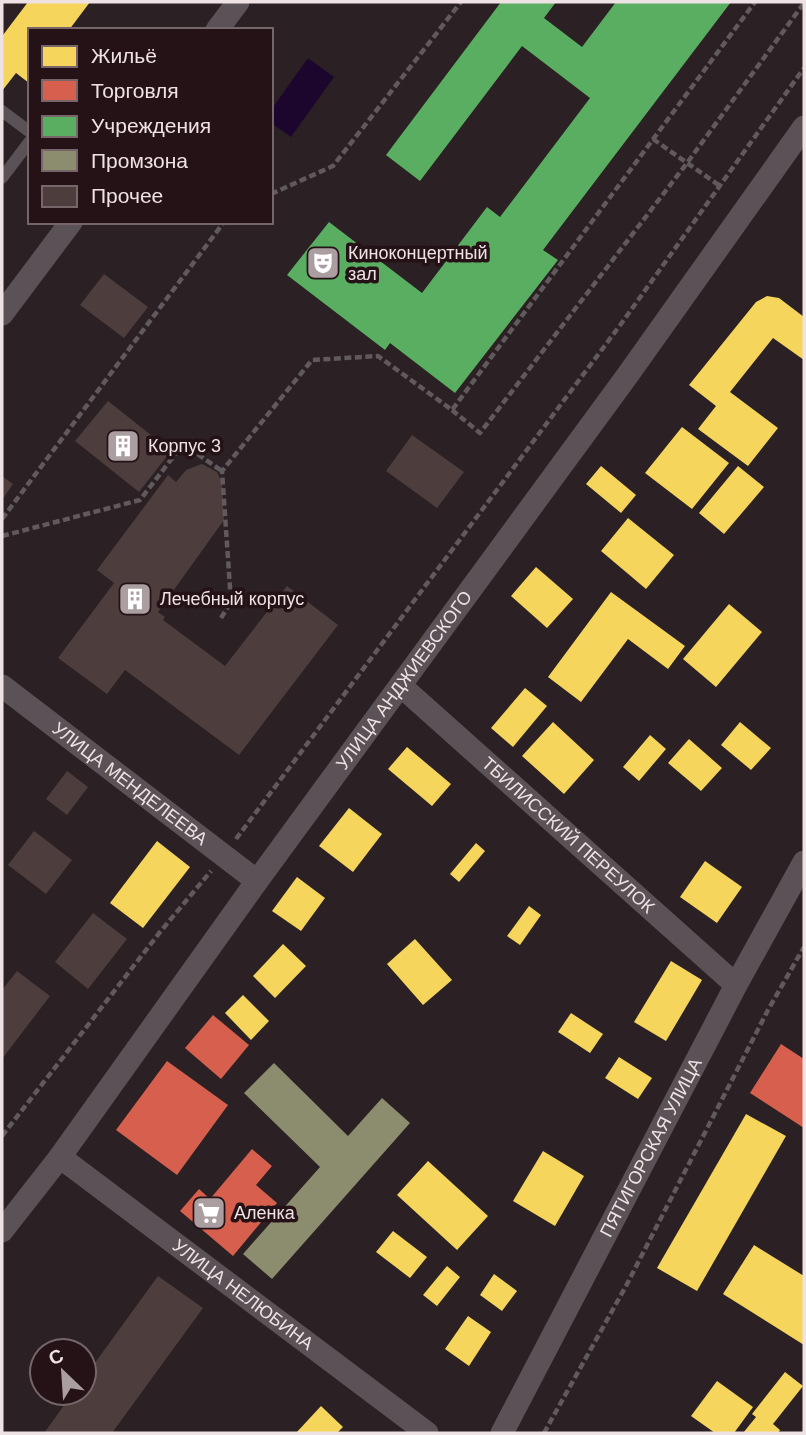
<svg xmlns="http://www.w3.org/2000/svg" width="806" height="1435" viewBox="0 0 806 1435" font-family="Arial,sans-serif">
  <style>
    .water { fill: #1d062e }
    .homes { fill: #f6d55c }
    .shops { fill: #d6604d }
    .public { fill: #5aae61 }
    .industry { fill: #8c8c6e }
    .building { fill: #4d3d3d }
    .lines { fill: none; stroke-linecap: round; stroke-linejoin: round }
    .path { stroke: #615a5d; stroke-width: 4.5; stroke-dasharray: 7 3.5; stroke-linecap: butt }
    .lane { stroke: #5a5256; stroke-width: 12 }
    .street { stroke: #5a5256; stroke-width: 23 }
    .labels { text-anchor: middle; stroke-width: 7; stroke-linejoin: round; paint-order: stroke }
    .poi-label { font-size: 18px; fill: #efe2e4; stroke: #251217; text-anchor: start }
    .street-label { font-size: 18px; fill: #efe2e4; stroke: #251217 }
  </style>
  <rect width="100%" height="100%" fill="#2b2023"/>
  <polygon class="water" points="308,58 334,77 291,137 271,123 271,110"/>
  <g class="homes">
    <polygon points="28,2 90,2 69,30 30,30 30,81 29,83 16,73 2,91 2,34 3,35"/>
    <polygon points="767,296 779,298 804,317 804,360 773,338 730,392 778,428 748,466 698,429 716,406 689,385 756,302"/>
    <polygon points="682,427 729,463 692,509 645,473"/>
    <polygon points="601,466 636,495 621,513 586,484"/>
    <polygon points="738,466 764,487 724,534 699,513"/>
    <polygon points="628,518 674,555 646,589 601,551"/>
    <polygon points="536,567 573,599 547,628 511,596"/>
    <polygon points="611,592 685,646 668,669 628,639 581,702 548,677"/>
    <polygon points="729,604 762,632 716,687 683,659"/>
    <polygon points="525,688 547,706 513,747 491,728"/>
    <polygon points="553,722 594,760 564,794 522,756"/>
    <polygon points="740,722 771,748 751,770 721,745"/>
    <polygon points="650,735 666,749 639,781 623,767"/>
    <polygon points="689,739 722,768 701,791 668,763"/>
    <polygon points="407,747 451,784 432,806 388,769"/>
    <polygon points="349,808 382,834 353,872 319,846"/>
    <polygon points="157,841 190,867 143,928 110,903"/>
    <polygon points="476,843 485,851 459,882 450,874"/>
    <polygon points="705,861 742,887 717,923 680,897"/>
    <polygon points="297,877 325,898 301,931 272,911"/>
    <polygon points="529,906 541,915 520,945 507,936"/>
    <polygon points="415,939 452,980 423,1005 387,964"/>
    <polygon points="283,944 306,966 275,998 253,976"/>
    <polygon points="671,961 702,980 666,1041 634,1022"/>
    <polygon points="243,995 269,1021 251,1040 225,1013"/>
    <polygon points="571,1013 603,1034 590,1053 558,1032"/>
    <polygon points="619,1057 652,1078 638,1099 605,1078"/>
    <polygon points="746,1114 786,1136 697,1291 657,1268"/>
    <polygon points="543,1151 584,1176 555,1226 513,1201"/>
    <polygon points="428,1161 488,1216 457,1250 397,1195"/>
    <polygon points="393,1231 427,1257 410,1278 376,1252"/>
    <polygon points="754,1245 804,1276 804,1345 723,1294"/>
    <polygon points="447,1266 460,1277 437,1306 423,1295"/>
    <polygon points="494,1274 517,1291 502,1311 480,1295"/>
    <polygon points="468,1316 491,1332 469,1366 445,1349"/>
    <polygon points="785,1372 803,1386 773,1424 780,1430 778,1433 743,1433 756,1417 752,1414"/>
    <polygon points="717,1381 753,1407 734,1433 715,1433 691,1416"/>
    <polygon points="321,1406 343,1427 337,1433 296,1433"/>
  </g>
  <g class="shops">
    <polygon points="213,1015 249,1045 221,1079 185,1048"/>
    <polygon points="781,1044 804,1059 804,1128 750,1093"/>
    <polygon points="167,1061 228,1105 177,1175 116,1130"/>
    <polygon points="252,1149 272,1166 256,1185 277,1203 233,1256 180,1211 199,1189 210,1199"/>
  </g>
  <polygon class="public" points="501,2 556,2 544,18 582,47 616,2 731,2 543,250 558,260 455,393 390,343 385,350 287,275 329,222 422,293 487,207 500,217 590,98 522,46 420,181 386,155"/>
  <polygon class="industry" points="274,1063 348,1136 382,1098 410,1123 272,1279 243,1254 320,1167 244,1093"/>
  <g class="building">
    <polygon points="104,274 148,307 124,338 80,305"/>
    <polygon points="108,401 171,451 139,492 75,441"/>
    <polygon points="412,435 464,472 437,508 386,471"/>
    <polygon points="202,464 217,472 222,483 224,520 158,612 165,617 163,620 225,666 287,586 338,625 239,755 125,670 107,694 58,658 114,583 97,570 168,475 176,482 186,470"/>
    <polygon points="2,476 13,484 2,500"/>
    <polygon points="67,771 88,787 67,815 46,799"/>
    <polygon points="34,831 72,860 46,894 8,865"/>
    <polygon points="93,913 127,939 88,989 55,962"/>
    <polygon points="17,971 50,996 2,1059 2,990"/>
    <polygon points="158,1276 203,1308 112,1433 44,1433 73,1393 84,1393 84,1378"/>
  </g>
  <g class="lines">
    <g class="path">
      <polyline points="653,139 720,186"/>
      <polyline points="271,194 333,166 461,2"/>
      <polyline points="452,410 480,433 687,163 804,3"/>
      <polyline points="2,519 224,222"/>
      <polyline points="2,536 140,500 183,444 222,471"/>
      <polyline points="221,618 231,602 222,471 312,360 378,356 452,410 755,2"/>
      <polyline points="236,839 621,324 804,68"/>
      <polyline points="2,1136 160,932 211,871"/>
      <polyline points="544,1433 626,1286 768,1010 804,947"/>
    </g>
    <g class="lane">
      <polyline points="2,111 30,132"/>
      <polyline points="2,178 30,141"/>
    </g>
    <g class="street">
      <polyline points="217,30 238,2"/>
      <polyline points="2,314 71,222"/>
      <path id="s1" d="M2,686L257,881"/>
      <path id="s2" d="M401,686L736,985"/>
      <path id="s3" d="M60,1157L427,1433"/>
      <path id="s4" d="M2,1231L60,1157L257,881L627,376L804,127"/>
      <path id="s5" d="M502,1433L736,985L804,862"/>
    </g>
  </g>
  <defs>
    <symbol id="theatre-square" viewBox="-11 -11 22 22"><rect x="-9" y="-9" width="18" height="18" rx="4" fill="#aa9ea0" stroke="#251217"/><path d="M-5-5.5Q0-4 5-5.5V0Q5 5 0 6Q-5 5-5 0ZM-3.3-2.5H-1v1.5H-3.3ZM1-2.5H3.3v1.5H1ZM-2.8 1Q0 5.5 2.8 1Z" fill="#fff"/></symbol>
    <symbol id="building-square" viewBox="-11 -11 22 22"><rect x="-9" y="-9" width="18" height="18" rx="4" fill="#aa9ea0" stroke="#251217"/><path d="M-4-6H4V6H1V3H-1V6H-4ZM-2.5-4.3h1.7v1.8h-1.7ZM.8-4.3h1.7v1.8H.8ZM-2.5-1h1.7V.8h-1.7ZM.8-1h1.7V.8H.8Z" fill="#fff"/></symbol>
    <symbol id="supermarket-square" viewBox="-11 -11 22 22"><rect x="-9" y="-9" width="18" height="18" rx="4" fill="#aa9ea0" stroke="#251217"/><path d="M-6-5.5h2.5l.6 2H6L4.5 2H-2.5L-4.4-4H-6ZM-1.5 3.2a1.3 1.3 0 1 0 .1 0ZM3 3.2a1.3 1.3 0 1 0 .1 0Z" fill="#fff"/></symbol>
  </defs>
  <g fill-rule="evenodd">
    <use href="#theatre-square" x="304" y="244" width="38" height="38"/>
    <use href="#building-square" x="104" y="427" width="38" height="38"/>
    <use href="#building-square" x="116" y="580" width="38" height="38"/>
    <use href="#supermarket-square" x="190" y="1194" width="38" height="38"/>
  </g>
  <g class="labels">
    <g class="poi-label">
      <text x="348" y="259">Киноконцертный<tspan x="348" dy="21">зал</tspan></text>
      <text x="148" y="452">Корпус 3</text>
      <text x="160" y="605">Лечебный корпус</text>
      <text x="234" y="1219">Аленка</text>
    </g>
    <g class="street-label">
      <text dy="6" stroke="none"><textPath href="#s4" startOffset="682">УЛИЦА АНДЖИЕВСКОГО</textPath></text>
      <text dy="6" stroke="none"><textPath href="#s1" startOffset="161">УЛИЦА МЕНДЕЛЕЕВА</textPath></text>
      <text dy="6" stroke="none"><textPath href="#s2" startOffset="224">ТБИЛИССКИЙ ПЕРЕУЛОК</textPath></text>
      <text dy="6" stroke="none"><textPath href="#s5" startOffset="322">ПЯТИГОРСКАЯ УЛИЦА</textPath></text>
      <text dy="6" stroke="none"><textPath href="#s3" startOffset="229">УЛИЦА НЕЛЮБИНА</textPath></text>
    </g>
  </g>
  <rect width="806" height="1435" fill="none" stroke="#efe2e4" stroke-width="7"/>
  <rect x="28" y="28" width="245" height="196" fill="#251217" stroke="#766569" stroke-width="2"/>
  <rect x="42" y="46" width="35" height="21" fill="#f6d55c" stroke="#766569" stroke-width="2"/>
  <text x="91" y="63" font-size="21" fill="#efe2e4">Жильё</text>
  <rect x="42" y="80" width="35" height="21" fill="#d6604d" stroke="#766569" stroke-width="2"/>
  <text x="91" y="98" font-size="21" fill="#efe2e4">Торговля</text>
  <rect x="42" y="116" width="35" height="21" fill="#5aae61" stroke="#766569" stroke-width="2"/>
  <text x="91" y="133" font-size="21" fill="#efe2e4">Учреждения</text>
  <rect x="42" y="150" width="35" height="21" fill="#8c8c6e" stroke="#766569" stroke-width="2"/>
  <text x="91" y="168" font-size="21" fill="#efe2e4">Промзона</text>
  <rect x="42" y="186" width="35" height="21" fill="#4d3d3d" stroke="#766569" stroke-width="2"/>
  <text x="91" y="203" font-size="21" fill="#efe2e4">Прочее</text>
  <g transform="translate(63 1372) rotate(335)"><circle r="33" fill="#251217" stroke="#766569" stroke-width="2"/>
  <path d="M0-5L12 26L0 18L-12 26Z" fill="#aa9ea0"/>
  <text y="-10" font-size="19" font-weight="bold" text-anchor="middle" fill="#efe2e4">С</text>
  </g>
</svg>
